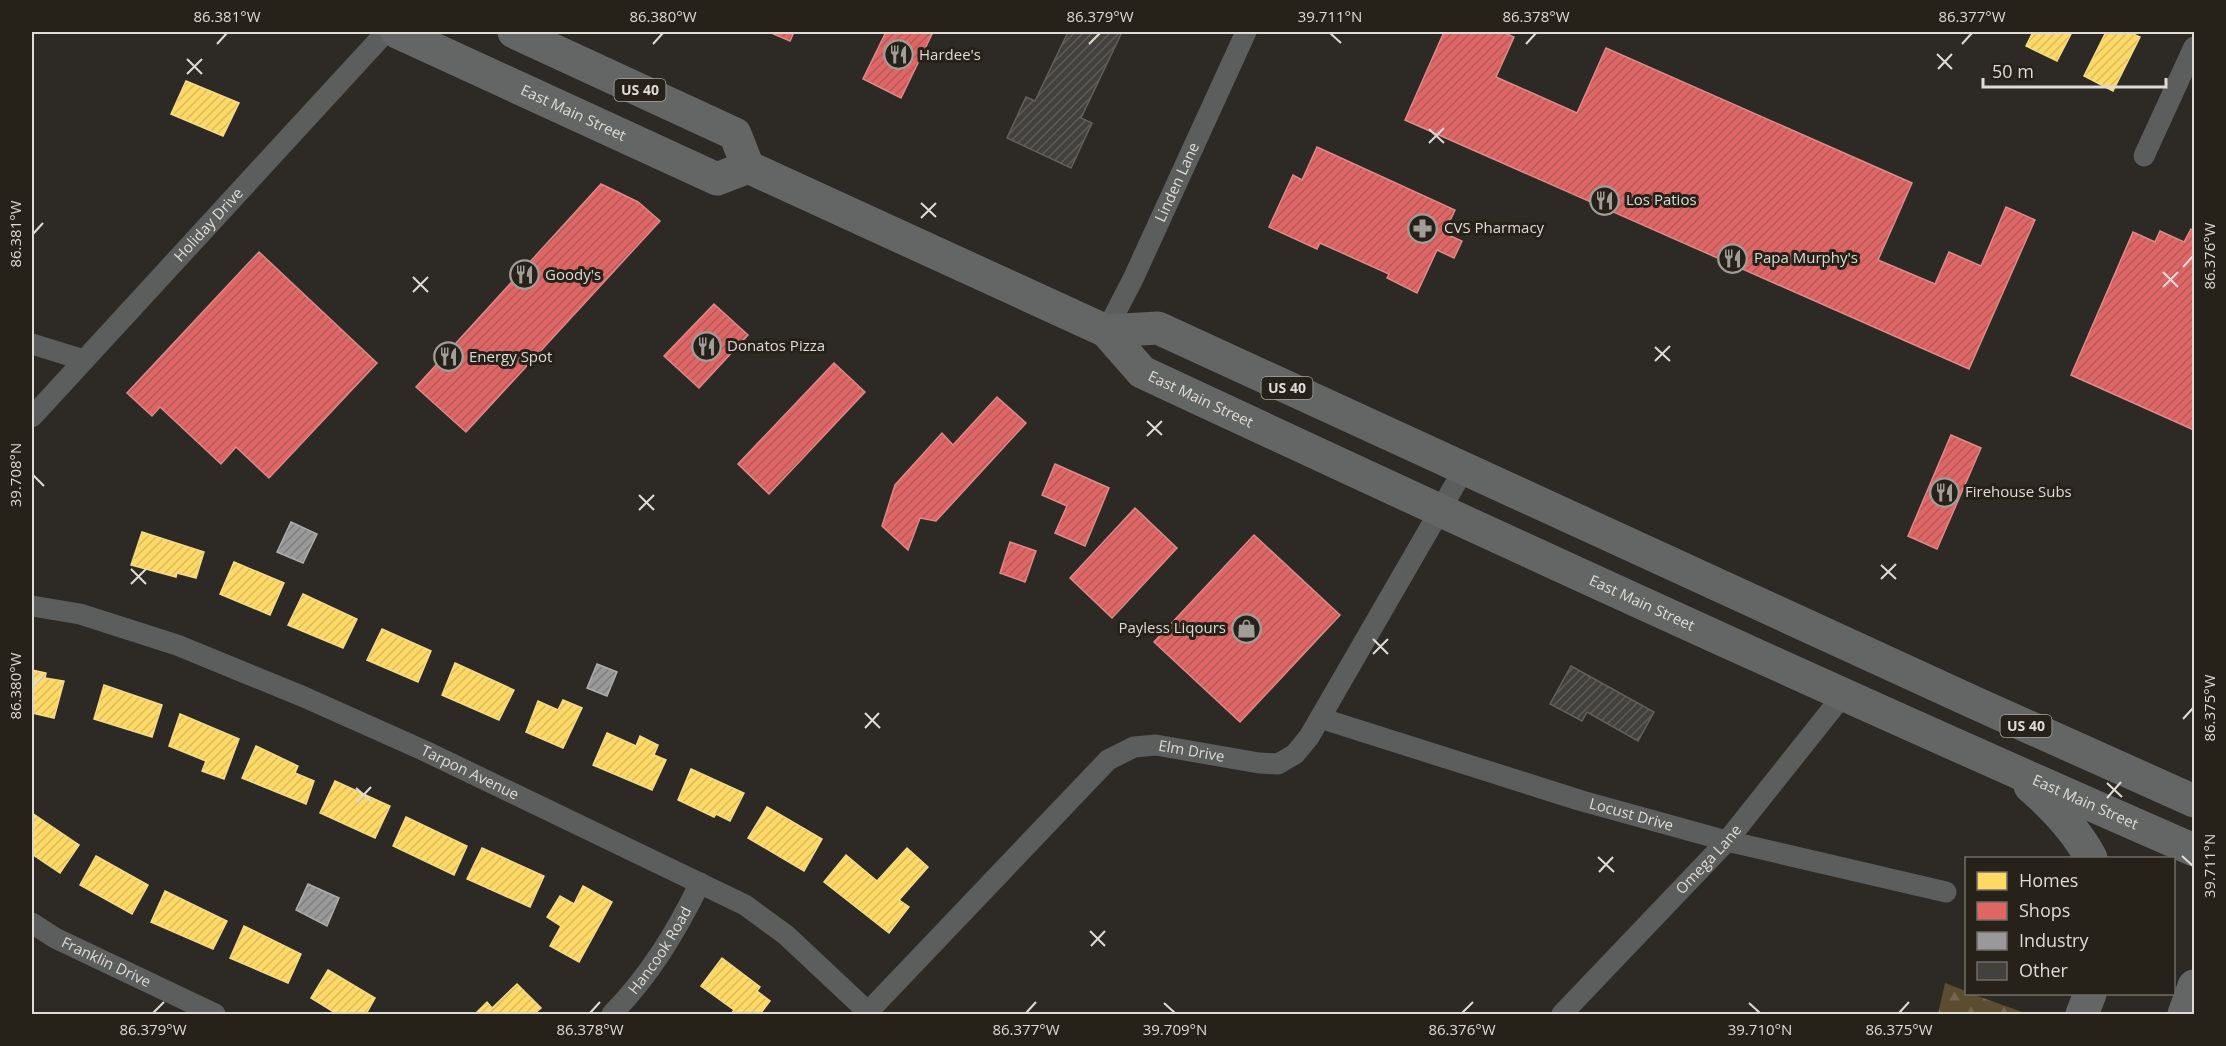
<svg xmlns="http://www.w3.org/2000/svg" width="2226" height="1046" viewBox="0 0 2226 1046" font-family="'Open Sans',sans-serif">
  <style>
    .forest { fill: url(#forest-firs) }
    .homes { fill: url(#homes-hatch); stroke: #f5da88; stroke-width: 1.5 }
    .shops { fill: url(#shops-hatch); stroke: #e08988; stroke-width: 1.5 }
    .industry { fill: url(#industry-hatch); stroke: #aeadab; stroke-width: 1.5 }
    .building { fill: url(#building-hatch); stroke: #62605c; stroke-width: 1.5 }
    .lines { fill: none; stroke-linecap: round; stroke-linejoin: round }
    .street { stroke: #5c5d5d; stroke-width: 21 }
    .primary { stroke: #646666; stroke-width: 33 }
    .ticks { fill: none; stroke: #dfdcd6; stroke-width: 2 }
    .labels { text-anchor: middle; stroke-width: 6; stroke-linejoin: round; paint-order: stroke }
    .shield { fill: #262119; stroke: #a8a49d; stroke-width: 1.5 }
    .shield-label { font-size: 14px; font-weight: bold; fill: #dfdcd6 }
    .poi-label { font-size: 15px; fill: #dfdcd6; stroke: #262119; text-anchor: start }
    .street-label { font-size: 15px; fill: #dfdcd6; stroke: #262119 }
    .neatline { fill: none; stroke: #dfdcd6; stroke-width: 2 }
    .ticks-label { font-size: 15px; text-anchor: middle; fill: #dfdcd6 }
  </style>
  <defs>
    <pattern id="forest-firs" width="22" height="20" patternUnits="userSpaceOnUse" patternTransform="scale(1.5)"><rect width="22" height="20" fill="#5c4d30"/><path d="M5 1l3.5 6h-7zM16 11l3.5 6h-7z" fill="#73664d"/></pattern>
    <pattern id="homes-hatch" width="6" height="6" patternUnits="userSpaceOnUse" patternTransform="scale(1.5)"><rect width="6" height="6" fill="#ffd966"/><path d="M-1 1l2-2M0 6l6-6M5 7l2-2" fill="none" stroke="#d9bb5e"/></pattern>
    <pattern id="shops-hatch" width="6" height="6" patternUnits="userSpaceOnUse" patternTransform="scale(1.5)"><rect width="6" height="6" fill="#e06666"/><path d="M-1 1l2-2M0 6l6-6M5 7l2-2" fill="none" stroke="#b15b5b"/></pattern>
    <pattern id="industry-hatch" width="6" height="6" patternUnits="userSpaceOnUse" patternTransform="scale(1.5)"><rect width="6" height="6" fill="#999"/><path d="M-1 1l2-2M0 6l6-6M5 7l2-2" fill="none" stroke="#7f7f7e"/></pattern>
    <pattern id="building-hatch" width="6" height="6" patternUnits="userSpaceOnUse" patternTransform="scale(1.5)"><rect width="6" height="6" fill="#43413d"/><path d="M-1 1l2-2M0 6l6-6M5 7l2-2" fill="none" stroke="#5e5c58"/></pattern>
  </defs>
  <rect width="100%" height="100%" fill="#2d2a26"/>
  <polygon class="forest" points="1945,983 1966,991 1966,994 1972,994 2025,1013 1938,1014"/>
  <g class="homes">
    <polygon points="2033,32 2072,32 2057,61 2026,46"/>
    <polygon points="2106,32 2129,32 2140,37 2113,91 2084,76"/>
    <polygon points="186,81 239,103 223,136 171,114"/>
    <polygon points="142,532 204,552 196,578 177,573 176,577 131,565"/>
    <polygon points="234,562 284,583 270,615 220,594"/>
    <polygon points="303,594 357,619 343,648 288,625"/>
    <polygon points="382,629 431,651 418,682 367,660"/>
    <polygon points="455,663 514,690 499,720 442,695"/>
    <polygon points="32,670 46,673 45,678 64,681 54,718 32,713 34,705 32,705"/>
    <polygon points="104,685 162,705 152,737 94,719"/>
    <polygon points="563,700 582,708 563,748 526,732 538,701 558,710"/>
    <polygon points="180,714 239,739 224,779 202,771 206,761 169,746"/>
    <polygon points="607,733 636,746 640,736 658,745 654,755 666,760 652,790 593,765"/>
    <polygon points="256,746 298,766 295,773 314,781 306,804 242,778"/>
    <polygon points="691,769 744,793 730,821 716,814 714,817 678,800"/>
    <polygon points="335,781 390,806 375,838 320,813"/>
    <polygon points="767,807 822,839 804,871 748,838"/>
    <polygon points="32,813 79,845 60,873 32,854"/>
    <polygon points="406,817 467,846 454,875 393,846"/>
    <polygon points="482,848 544,876 530,907 467,879"/>
    <polygon points="907,848 928,867 899,900 909,907 889,933 824,882 846,855 877,881"/>
    <polygon points="96,856 148,885 132,914 80,885"/>
    <polygon points="583,886 612,902 579,962 550,946 561,926 547,917 560,896 574,904"/>
    <polygon points="165,891 227,921 213,949 151,922"/>
    <polygon points="244,926 301,954 288,983 230,958"/>
    <polygon points="722,958 760,987 757,991 770,1001 760,1014 731,1014 734,1010 701,986"/>
    <polygon points="328,970 375,998 366,1014 337,1014 311,998"/>
    <polygon points="517,984 541,1008 534,1014 476,1013 487,1002 492,1008"/>
  </g>
  <g class="shops">
    <polygon points="769,32 794,32 790,41"/>
    <polygon points="886,32 933,32 901,98 863,79"/>
    <polygon points="1444,32 1503,32 1514,37 1496,77 1577,113 1606,48 1912,183 1878,260 1935,284 1949,252 1981,266 2006,207 2035,220 1969,369 1405,120"/>
    <polygon points="1317,147 1455,210 1444,233 1462,241 1454,258 1437,250 1417,293 1387,278 1389,274 1320,243 1317,249 1269,227 1293,175 1302,180"/>
    <polygon points="601,184 638,202 660,221 466,432 416,387"/>
    <polygon points="2191,229 2194,231 2194,430 2071,375 2133,232 2155,242 2160,231 2184,242"/>
    <polygon points="259,252 377,363 269,478 236,447 221,464 160,407 152,416 127,393"/>
    <polygon points="714,304 748,335 699,388 664,356"/>
    <polygon points="834,363 865,392 769,494 738,464"/>
    <polygon points="997,397 1026,423 936,521 920,518 908,550 882,526 895,485 942,433 953,445"/>
    <polygon points="1951,435 1981,448 1937,549 1908,536"/>
    <polygon points="1055,464 1109,488 1085,546 1055,533 1067,506 1042,495"/>
    <polygon points="1135,508 1177,548 1112,618 1070,578"/>
    <polygon points="1254,535 1340,615 1240,722 1154,642"/>
    <polygon points="1010,542 1036,551 1025,582 1000,573"/>
  </g>
  <g class="industry">
    <polygon points="291,522 317,534 303,563 277,552"/>
    <polygon points="597,664 617,672 607,696 587,688"/>
    <polygon points="308,884 339,898 327,926 296,910"/>
  </g>
  <g class="building">
    <polygon points="1068,32 1122,32 1081,118 1092,123 1071,168 1007,138 1026,97 1035,101"/>
    <polygon points="1571,666 1654,712 1638,741 1587,712 1582,721 1550,704"/>
  </g>
  <g class="lines">
    <g class="street">
      <polyline points="2144,156 2194,47"/>
      <path id="s1" d="M1106,331L1133,279L1246,32"/>
      <polyline points="32,344 84,360"/>
      <path id="s2" d="M32,417L386,32"/>
      <path id="s3" d="M32,606L80,614L177,645L304,697L425,751L745,905L786,935L868,1012"/>
      <path id="s4" d="M1320,718L1582,801L1727,841L1946,892"/>
      <path id="s5" d="M32,923L55,938L215,1014"/>
      <path id="s6" d="M612,1014C650,975 676,932 700,883"/>
      <path id="s7" d="M866,1014L1108,760L1134,747L1156,745L1259,763L1278,764L1295,754L1309,737L1464,469"/>
      <path id="s8" d="M1562,1014L1727,841L1844,694"/>
    </g>
    <g class="primary">
      <path id="s9" d="M397,32L717,179L748,167"/>
      <path id="s10" d="M514,32L735,134L748,167L1106,331L1142,372C1491,535 1841,696 2194,850"/>
      <polyline points="1106,331 1158,328 1973,702 2194,801"/>
      <path d="M2030,786C2054,807 2076,830 2091,858"/>
      <polyline points="2082,1014 2090,994"/>
      <polyline points="2184,1014 2194,986"/>
    </g>
  </g>
  <path class="ticks" d="M1330,33L1341,43M217,44L227,33M653,44L663,33M1089,44L1100,33M1526,44L1536,33M1962,44L1972,33M1937,54L1952,69M187,59L202,74M1938,69L1952,54M187,74L202,59M1429,129L1444,143M1429,143L1444,128M921,203L936,217M921,218L936,203M33,234L43,223M2183,267L2193,256M2163,272L2178,287M413,277L428,292M2163,287L2178,272M413,292L428,277M1655,347L1670,361M1655,361L1670,346M1147,421L1162,435M1147,436L1162,421M33,475L44,486M639,495L654,510M639,510L654,495M1881,565L1896,579M131,569L146,584M1881,579L1896,564M131,584L146,569M1373,639L1388,654M1373,654L1388,639M33,686L43,675M865,713L880,728M2183,719L2193,708M865,728L879,713M2107,783L2122,797M356,788L372,802M2107,798L2121,782M357,802L371,787M2182,856L2193,866M1598,857L1614,872M1599,872L1613,857M1090,931L1105,946M1091,946L1105,931M1164,1003L1175,1013M1749,1003L1760,1013M153,1013L164,1002M590,1013L600,1002M1026,1013L1036,1002M1462,1013L1473,1002M1899,1013L1909,1002"/>
  <defs>
    <symbol id="restaurant-ring" viewBox="-11 -11 22 22"><circle r="9.5" fill="#262119" stroke="#a19e98" stroke-width="1.5"/><path d="M-5-6h1v4h1v-4h1v4h1v-4h1v5L-1.5 .5V6h-2V.5L-5-1ZM5-6V6H3V1.5H1.5Q1.5-4 5-6Z" fill="#a19e98"/></symbol>
    <symbol id="pharmacy-ring" viewBox="-11 -11 22 22"><circle r="9.5" fill="#262119" stroke="#a19e98" stroke-width="1.5"/><path d="M-2-6h4v4h4v4h-4v4h-4v-4h-4v-4h4Z" fill="#a19e98"/></symbol>
    <symbol id="shop-ring" viewBox="-11 -11 22 22"><circle r="9.5" fill="#262119" stroke="#a19e98" stroke-width="1.5"/><path d="M-5-2.5h2.3a2.7 3.5 0 0 1 5.4 0H5L5.5 6h-11ZM-1.5-2.5h3a1.5 2.3 0 0 0-3 0Z" fill="#a19e98"/></symbol>
  </defs>
  <g fill-rule="evenodd">
    <use href="#restaurant-ring" x="882" y="38" width="33" height="33"/>
    <use href="#restaurant-ring" x="1588" y="184" width="33" height="33"/>
    <use href="#pharmacy-ring" x="1406" y="212" width="33" height="33"/>
    <use href="#restaurant-ring" x="1716" y="242" width="33" height="33"/>
    <use href="#restaurant-ring" x="508" y="258" width="33" height="33"/>
    <use href="#restaurant-ring" x="690" y="330" width="33" height="33"/>
    <use href="#restaurant-ring" x="432" y="340" width="33" height="33"/>
    <use href="#restaurant-ring" x="1928" y="476" width="33" height="33"/>
    <use href="#shop-ring" x="1230" y="612" width="33" height="33"/>
  </g>
  <g class="labels">
    <g class="shield">
      <rect x="614.5" y="79" width="51" height="22" rx="4.5"/>
      <rect x="1261.5" y="377" width="51" height="22" rx="4.5"/>
      <rect x="2000.5" y="715" width="51" height="22" rx="4.5"/>
    </g>
    <g class="shield-label">
      <text x="640" y="95">US 40</text>
      <text x="1287" y="393">US 40</text>
      <text x="2026" y="731">US 40</text>
    </g>
    <g class="poi-label">
      <text x="919" y="60">Hardee's</text>
      <text x="1626" y="205">Los Patios</text>
      <text x="1444" y="233">CVS Pharmacy</text>
      <text x="1754" y="263">Papa Murphy's</text>
      <text x="545" y="280">Goody's</text>
      <text x="727" y="351">Donatos Pizza</text>
      <text x="469" y="362">Energy Spot</text>
      <text x="1965" y="497">Firehouse Subs</text>
      <text x="1226" y="633" text-anchor="end">Payless Liqours</text>
    </g>
    <g class="street-label">
      <text dy="5" stroke="none"><textPath href="#s9" startOffset="194">East Main Street</textPath></text>
      <text dy="5" stroke="none"><textPath href="#s1" startOffset="165">Linden Lane</textPath></text>
      <text dy="5" stroke="none"><textPath href="#s2" startOffset="261">Holiday Drive</textPath></text>
      <text dy="5" stroke="none"><textPath href="#s10" startOffset="792">East Main Street</textPath></text>
      <text dy="5" stroke="none"><textPath href="#s10" startOffset="1278">East Main Street</textPath></text>
      <text dy="5" stroke="none"><textPath href="#s7" startOffset="438">Elm Drive</textPath></text>
      <text dy="5" stroke="none"><textPath href="#s3" startOffset="470">Tarpon Avenue</textPath></text>
      <text dy="5" stroke="none"><textPath href="#s10" startOffset="1764">East Main Street</textPath></text>
      <text dy="5" stroke="none"><textPath href="#s4" startOffset="326">Locust Drive</textPath></text>
      <text dy="5" stroke="none"><textPath href="#s8" startOffset="213">Omega Lane</textPath></text>
      <text dy="5" stroke="none"><textPath href="#s6" startOffset="80">Hancook Road</textPath></text>
      <text dy="5" stroke="none"><textPath href="#s5" startOffset="84">Franklin Drive</textPath></text>
    </g>
  </g>
  <rect width="2226" height="1046" fill="none" stroke="#262119" stroke-width="66"/>
  <rect x="1965" y="857" width="210" height="138" fill="#262119" stroke="#706c65" stroke-width="1.5"/>
  <rect x="1977" y="872" width="30" height="18" fill="#ffd966" stroke="#706c65" stroke-width="1.5"/>
  <text x="2019" y="887" font-size="18" fill="#dfdcd6">Homes</text>
  <rect x="1977" y="902" width="30" height="18" fill="#e06666" stroke="#706c65" stroke-width="1.5"/>
  <text x="2019" y="917" font-size="18" fill="#dfdcd6">Shops</text>
  <rect x="1977" y="932" width="30" height="18" fill="#999999" stroke="#706c65" stroke-width="1.5"/>
  <text x="2019" y="947" font-size="18" fill="#dfdcd6">Industry</text>
  <rect x="1977" y="962" width="30" height="18" fill="#43413d" stroke="#706c65" stroke-width="1.5"/>
  <text x="2019" y="977" font-size="18" fill="#dfdcd6">Other</text>
  <path d="M1983 78v9h183v-9" fill="none" stroke="#dfdcd6" stroke-width="3"/>
  <text x="1992" y="78" font-size="18" fill="#dfdcd6" stroke="#262119" stroke-width="4.5" paint-order="stroke">50 m</text>
  <rect x="33" y="33" width="2160" height="980" class="neatline"/>
  <g class="ticks-label">
    <text x="227" y="22">86.381°W</text>
    <text x="663" y="22">86.380°W</text>
    <text x="1100" y="22">86.379°W</text>
    <text x="1330" y="22">39.711°N</text>
    <text x="1536" y="22">86.378°W</text>
    <text x="1972" y="22">86.377°W</text>
    <text transform="translate(16 234) rotate(-90)" y="5">86.381°W</text>
    <text transform="translate(2210 256) rotate(-90)" y="5">86.376°W</text>
    <text transform="translate(16 475) rotate(-90)" y="5">39.708°N</text>
    <text transform="translate(16 686) rotate(-90)" y="5">86.380°W</text>
    <text transform="translate(2210 708) rotate(-90)" y="5">86.375°W</text>
    <text transform="translate(2210 866) rotate(-90)" y="5">39.711°N</text>
    <text x="153" y="1035">86.379°W</text>
    <text x="590" y="1035">86.378°W</text>
    <text x="1026" y="1035">86.377°W</text>
    <text x="1175" y="1035">39.709°N</text>
    <text x="1462" y="1035">86.376°W</text>
    <text x="1760" y="1035">39.710°N</text>
    <text x="1899" y="1035">86.375°W</text>
  </g>
</svg>
